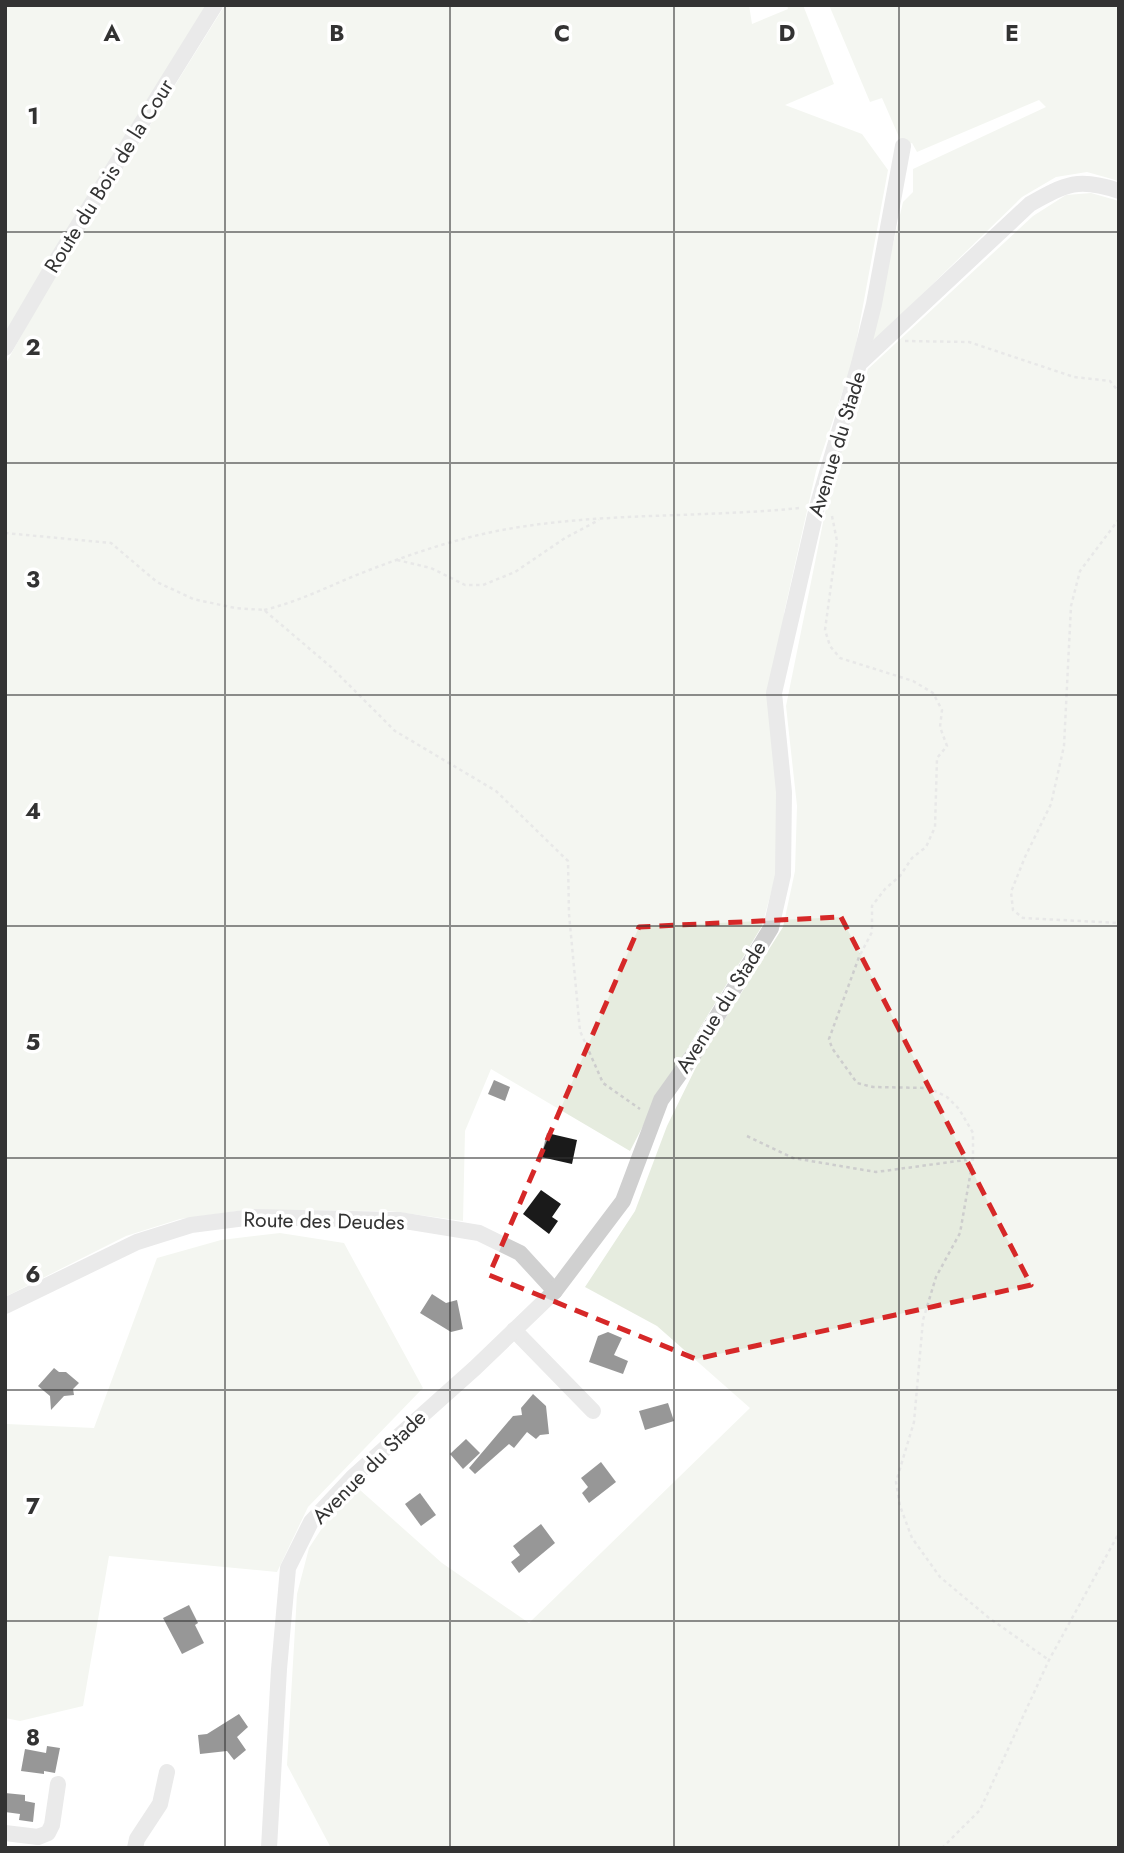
<svg xmlns="http://www.w3.org/2000/svg" width="1124" height="1853" viewBox="0 0 1124 1853" font-family="Jost,sans-serif">
  <style>
    .green { fill: #e6ecdf }
    .building { fill: #1a1a1a }
    .lines { fill: none; stroke-linecap: round; stroke-linejoin: round }
    .path { stroke: #cdcdcd; stroke-width: 2.5; stroke-dasharray: 3.5 3.5; stroke-linecap: butt }
    .minor { stroke: #d0d0d0; stroke-width: 16 }
    .marked { fill: none; stroke: #d62828; stroke-width: 5; stroke-dasharray: 14 9; stroke-linejoin: round }
    .grid { fill: none; stroke: #333; stroke-width: 2; stroke-opacity: 0.55 }
    .labels { text-anchor: middle; stroke-width: 7; stroke-linejoin: round; paint-order: stroke }
    .street-label { font-size: 21px; fill: #333; stroke: #fff }
    .grid-label { font-size: 23px; text-anchor: middle; font-weight: bold; fill: #333; stroke: #fff; stroke-width: 7; stroke-linejoin: round; paint-order: stroke }
  </style>
  <rect width="100%" height="100%" fill="#fff"/>
  <g class="green">
    <polygon points="5,5 210,5 5,354"/>
    <polygon points="225,5 749,5 752,24 788,9 787,5 803,5 834,84 785,105 862,134 888,170 853,360 816,471 784,613 776,874 762,926 658,1097 630,1151 491,1069 465,1131 463,1221 390,1211 245,1210 180,1219 126,1236 5,1297 5,365 41,300"/>
    <polygon points="829,5 1119,5 1119,181 1087,172 1056,177 1022,197 869,346 903,202 913,192 913,169 1046,107 1039,100 917,152 912,143 903,146 882,98 870,102"/>
    <polygon points="1091,193 1119,201 1119,1848 331,1848 287,1765 297,1594 309,1548 330,1516 360,1490 442,1563 529,1623 750,1408 657,1326 585,1287 635,1211 667,1126 701,1057 783,927 795,871 797,806 786,706 831,483 868,369 1033,216 1066,195"/>
    <polygon points="280,1233 344,1243 423,1388 308,1507 277,1572 109,1556 83,1706 20,1721 5,1718 5,1430 7,1424 94,1428 157,1258 221,1240"/>
  </g>
  <g class="building">
    <polygon points="494,1080 510,1087 505,1101 488,1094"/>
    <polygon points="547,1133 577,1140 572,1164 541,1157"/>
    <polygon points="541,1190 561,1204 552,1217 558,1221 549,1234 523,1214"/>
    <polygon points="432,1294 446,1303 457,1300 463,1329 451,1332 420,1313"/>
    <polygon points="608,1332 622,1338 614,1355 628,1361 623,1374 589,1362 598,1336"/>
    <polygon points="54,1368 59,1372 66,1372 79,1383 73,1389 74,1395 64,1396 51,1410 50,1396 38,1386"/>
    <polygon points="533,1394 546,1406 549,1434 540,1435 536,1439 527,1432 514,1448 509,1444 475,1474 469,1468 513,1416 522,1415 521,1408"/>
    <polygon points="668,1403 674,1421 645,1430 639,1411"/>
    <polygon points="466,1439 480,1453 463,1469 450,1454"/>
    <polygon points="601,1462 616,1482 589,1503 582,1493 588,1487 581,1478"/>
    <polygon points="420,1493 436,1515 421,1526 405,1504"/>
    <polygon points="541,1524 555,1543 519,1573 511,1562 520,1555 513,1546"/>
    <polygon points="189,1605 198,1623 195,1625 204,1643 182,1654 163,1618"/>
    <polygon points="239,1714 248,1727 237,1737 246,1750 234,1760 227,1751 200,1754 198,1735 207,1734"/>
    <polygon points="47,1746 60,1748 55,1773 44,1771 44,1774 21,1771 25,1749 46,1753"/>
    <polygon points="5,1793 25,1795 25,1801 35,1803 33,1822 19,1820 20,1814 5,1812"/>
  </g>
  <g class="lines">
    <g class="path">
      <polyline points="905,341 969,342 1074,377 1110,381 1119,392"/>
      <polyline points="832,516 837,541 825,630 830,646 840,658 913,681 933,693 942,710 940,727 947,746 937,758 935,827 926,847 912,858 900,876 885,889 872,906 872,932 859,957 829,1039 832,1048 857,1083 873,1087 929,1088 947,1097 959,1109 973,1133 973,1159 960,1233 936,1277 923,1320 914,1422 896,1482 900,1506 912,1538 940,1577 989,1618 1049,1660"/>
      <polyline points="1119,519 1080,571 1071,606 1064,746 1051,804 1025,857 1011,892 1013,910 1023,918 1119,923"/>
      <polyline points="5,533 111,543 157,582 193,599 235,608 264,610 331,667 395,731 496,791 568,861 569,914 580,1031 603,1083 640,1109"/>
      <polyline points="397,560 431,568 465,585 483,585 515,572 565,538 599,520"/>
      <path d="M264,610C297,602 323,589 354,576C402,557 450,540 502,530C600,512 701,518 800,508"/>
      <polyline points="747,1136 793,1158 876,1172 973,1159"/>
      <polyline points="942,1848 980,1810 1049,1660 1119,1533"/>
    </g>
    <g class="minor">
      <polyline points="5,348 56,261 215,5"/>
      <polyline points="859,364 874,304 903,146"/>
      <polyline points="5,1306 137,1242 191,1225 253,1217 399,1220 479,1233 520,1253 555,1291"/>
      <polyline points="514,1330 593,1411"/>
      <polyline points="5,1833 38,1837 48,1833 52,1825 58,1784"/>
      <polyline points="135,1848 137,1839 160,1804 167,1772"/>
      <path d="M269,1848L279,1669L288,1568L311,1522L353,1477L475,1368L555,1291L623,1201L661,1100L696,1051L771,928L783,875L784,792L774,693L817,507L859,364L1030,204C1066,184 1078,177 1119,191"/>
    </g>
  </g>
  <path d="M0 0H1124V1853H0ZM841,917L1031,1285L696,1359L489,1275L639,927Z" fill="#fff" fill-opacity=".55" fill-rule="evenodd"/>
  <path class="marked" d="M841,917L1031,1285L696,1359L489,1275L639,927Z"/>
  <path class="grid" d="M225,5V1848M450,5V1848M674,5V1848M899,5V1848M5,232H1119M5,463H1119M5,695H1119M5,926H1119M5,1158H1119M5,1390H1119M5,1621H1119"/>
  <g class="labels">
    <g class="street-label">
      <text transform="translate(109 176) rotate(-58)" y="7">Route du Bois de la Cour</text>
      <text transform="translate(837 444) rotate(-73)" y="7">Avenue du Stade</text>
      <text transform="translate(721 1007) rotate(-58)" y="7">Avenue du Stade</text>
      <text transform="translate(324 1221) rotate(1)" y="7">Route des Deudes</text>
      <text transform="translate(369 1467) rotate(-45)" y="7">Avenue du Stade</text>
    </g>
  </g>
  <g class="grid-label">
    <text x="112" y="41">A</text>
    <text x="337" y="41">B</text>
    <text x="562" y="41">C</text>
    <text x="787" y="41">D</text>
    <text x="1012" y="41">E</text>
    <text x="33" y="124">1</text>
    <text x="33" y="355">2</text>
    <text x="33" y="587">3</text>
    <text x="33" y="819">4</text>
    <text x="33" y="1050">5</text>
    <text x="33" y="1282">6</text>
    <text x="33" y="1514">7</text>
    <text x="33" y="1745">8</text>
  </g>
  <rect width="1124" height="1853" fill="none" stroke="#333333" stroke-width="14"/>
</svg>
